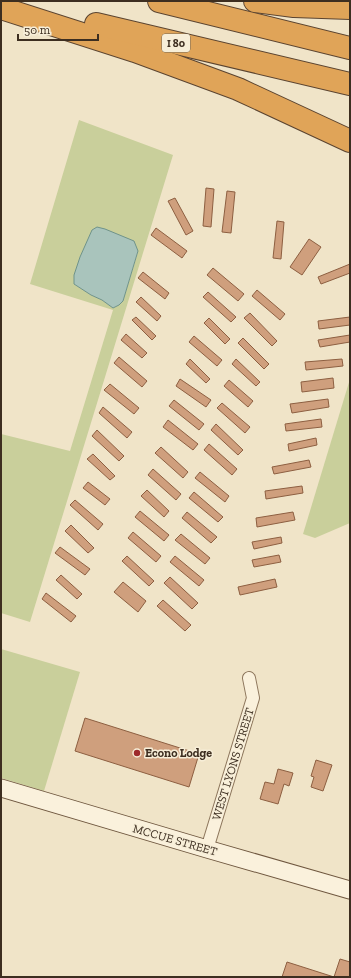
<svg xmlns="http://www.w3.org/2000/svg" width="351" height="978" viewBox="0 0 351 978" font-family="'Zilla Slab',serif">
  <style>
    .green { fill: #c9cf9b; fill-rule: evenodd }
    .water { fill: #a9c4bc; stroke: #6f938a }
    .building { fill: #cf9f7d; stroke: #8d5f41 }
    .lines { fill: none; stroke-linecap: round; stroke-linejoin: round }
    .minor-casing { stroke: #8d765c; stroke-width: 14 }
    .secondary-casing { stroke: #6f573f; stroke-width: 19 }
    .motorway-casing { stroke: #5b4430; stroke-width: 24 }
    .minor { stroke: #faf1dc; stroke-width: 12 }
    .secondary { stroke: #faf1dc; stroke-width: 17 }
    .motorway { stroke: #e0a458; stroke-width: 22 }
    .poi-dot { fill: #9e2a2b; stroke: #f7eed8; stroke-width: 1.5 }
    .labels { text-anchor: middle; stroke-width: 3; stroke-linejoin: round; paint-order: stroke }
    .shield { fill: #f7eed8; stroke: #756857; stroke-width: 1 }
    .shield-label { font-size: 11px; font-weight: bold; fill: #3d2e20 }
    .poi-label { font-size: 12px; font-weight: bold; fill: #3d2e20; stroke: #f7eed8; text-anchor: start }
    .street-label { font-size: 12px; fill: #3d2e20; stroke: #f7eed8 }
  </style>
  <rect width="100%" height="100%" fill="#f0e4c8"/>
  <g class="green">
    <path d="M79,120L173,155L30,622L1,613V434L70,451L113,310L30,284ZM138,252L123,301L119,305L113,308L102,300L91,295L74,284Z"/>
    <polygon points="350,379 350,523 315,538 303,534"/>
    <polygon points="1,649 80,672 44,791 1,778"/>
  </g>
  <polygon class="water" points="97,227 105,229 134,241 138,251 123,301 119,305 113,308 102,300 91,295 74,284 74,275 80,257 92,230"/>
  <g class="building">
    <polygon points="206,188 214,189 211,227 203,226"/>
    <polygon points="227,191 235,192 231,233 222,232"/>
    <polygon points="175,198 193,231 186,235 168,201"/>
    <polygon points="277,221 284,222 281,259 273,258"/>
    <polygon points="156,228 187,251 182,258 151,235"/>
    <polygon points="309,239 321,247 302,275 290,267"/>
    <polygon points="350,264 350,273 321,284 318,277"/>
    <polygon points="213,268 244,294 238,301 207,275"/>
    <polygon points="143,272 169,293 165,299 138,278"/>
    <polygon points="257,290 285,314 280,320 252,296"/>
    <polygon points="208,292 236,317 231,322 203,297"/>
    <polygon points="141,297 161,316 157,321 136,302"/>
    <polygon points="250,313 277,341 272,346 244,318"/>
    <polygon points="136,317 156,336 152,340 132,320"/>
    <polygon points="350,317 350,325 319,329 318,321"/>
    <polygon points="209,318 230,339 225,344 204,323"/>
    <polygon points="126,334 147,353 142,358 121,340"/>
    <polygon points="350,335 350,342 320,347 318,340"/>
    <polygon points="194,336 222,360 217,366 189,342"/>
    <polygon points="243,338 269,364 264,369 238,343"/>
    <polygon points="119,357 147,381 142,387 114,363"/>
    <polygon points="190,359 210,379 206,383 186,364"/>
    <polygon points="236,359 260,382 256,386 232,364"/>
    <polygon points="342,359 343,366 306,370 305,362"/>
    <polygon points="333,378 334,388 302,392 301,382"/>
    <polygon points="180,379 211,400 206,407 176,386"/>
    <polygon points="229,380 253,401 248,407 224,386"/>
    <polygon points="110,384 139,408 134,414 104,390"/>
    <polygon points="328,399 329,407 292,413 290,404"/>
    <polygon points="174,400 204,424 199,430 169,406"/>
    <polygon points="222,403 250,427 245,433 217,408"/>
    <polygon points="103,407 132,432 127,438 99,413"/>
    <polygon points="321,419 322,427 286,431 285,424"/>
    <polygon points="168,420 198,444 193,450 163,427"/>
    <polygon points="216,424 243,450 238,455 211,430"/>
    <polygon points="97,430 124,456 119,461 92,436"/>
    <polygon points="316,438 317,445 289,451 288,444"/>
    <polygon points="209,444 237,469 232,475 204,450"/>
    <polygon points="161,447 188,472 183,478 155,453"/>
    <polygon points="93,454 115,476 110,480 87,459"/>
    <polygon points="309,460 311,467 274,474 272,467"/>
    <polygon points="153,469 181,494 176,500 148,475"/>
    <polygon points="200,472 229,496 225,502 195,478"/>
    <polygon points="88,482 110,499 105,505 83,488"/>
    <polygon points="302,486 303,493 266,499 265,491"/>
    <polygon points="147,490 169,511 164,517 141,496"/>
    <polygon points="194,492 223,517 218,522 189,498"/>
    <polygon points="75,500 103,524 98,530 70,505"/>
    <polygon points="140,511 169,535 164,541 135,517"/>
    <polygon points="187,512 217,537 211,543 182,518"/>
    <polygon points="293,512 295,520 257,527 256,518"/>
    <polygon points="71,525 94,548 88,553 65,531"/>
    <polygon points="133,532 161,556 156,562 128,538"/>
    <polygon points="181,534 210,558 205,564 175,540"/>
    <polygon points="281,537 282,543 254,549 252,542"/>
    <polygon points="60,547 90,569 85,575 55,553"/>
    <polygon points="279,555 281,562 254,567 252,560"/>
    <polygon points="127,556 154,581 149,586 122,561"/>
    <polygon points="175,556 204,580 199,586 170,562"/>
    <polygon points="61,575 82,594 77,599 56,580"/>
    <polygon points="170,577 198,603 192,609 164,583"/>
    <polygon points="275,579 277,587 240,595 238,587"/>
    <polygon points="123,582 146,601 138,612 114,592"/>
    <polygon points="46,593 76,616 71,622 42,599"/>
    <polygon points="163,600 191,625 185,631 157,606"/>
    <polygon points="85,718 199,754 189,787 75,751"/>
    <polygon points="316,760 332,765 323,791 311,787 314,777 311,776"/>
    <polygon points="278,769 293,773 289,786 284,784 278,804 260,799 265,782 274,784"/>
    <polygon points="340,959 350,962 350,977 282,977 287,962 334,977"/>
  </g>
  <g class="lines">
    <defs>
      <polyline id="minor" points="207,849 253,698 249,678"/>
      <polyline id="secondary" points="1,788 207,849 350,890"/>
      <g id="motorway">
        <polyline points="159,1 350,48"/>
        <polyline points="255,1 294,6 350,8"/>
        <polyline points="1,8 135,51 238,89 350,141"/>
        <polyline points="96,24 350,84"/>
      </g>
    </defs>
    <use href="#minor" class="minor-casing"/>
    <use href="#secondary" class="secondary-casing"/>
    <use href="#motorway" class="motorway-casing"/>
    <use href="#minor" class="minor"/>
    <use href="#secondary" class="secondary"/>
    <use href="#motorway" class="motorway"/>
  </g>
  <circle class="poi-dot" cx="137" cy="753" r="4"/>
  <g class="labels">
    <rect class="shield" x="162" y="34" width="28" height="18" rx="3"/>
    <g class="shield-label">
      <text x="176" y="47">I 80</text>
    </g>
    <g class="poi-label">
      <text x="145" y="757">Econo Lodge</text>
    </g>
    <g class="street-label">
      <text transform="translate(233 764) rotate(-73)" y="4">WEST LYONS STREET</text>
      <text transform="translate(175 840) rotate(16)" y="4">MCCUE STREET</text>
    </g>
  </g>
  <rect width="351" height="978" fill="none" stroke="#3d2e20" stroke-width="4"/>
  <path d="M18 34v6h80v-6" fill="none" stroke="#3d2e20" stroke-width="2"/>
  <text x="24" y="34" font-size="12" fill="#3d2e20" stroke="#f7eed8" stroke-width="3" paint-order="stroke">50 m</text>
</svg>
